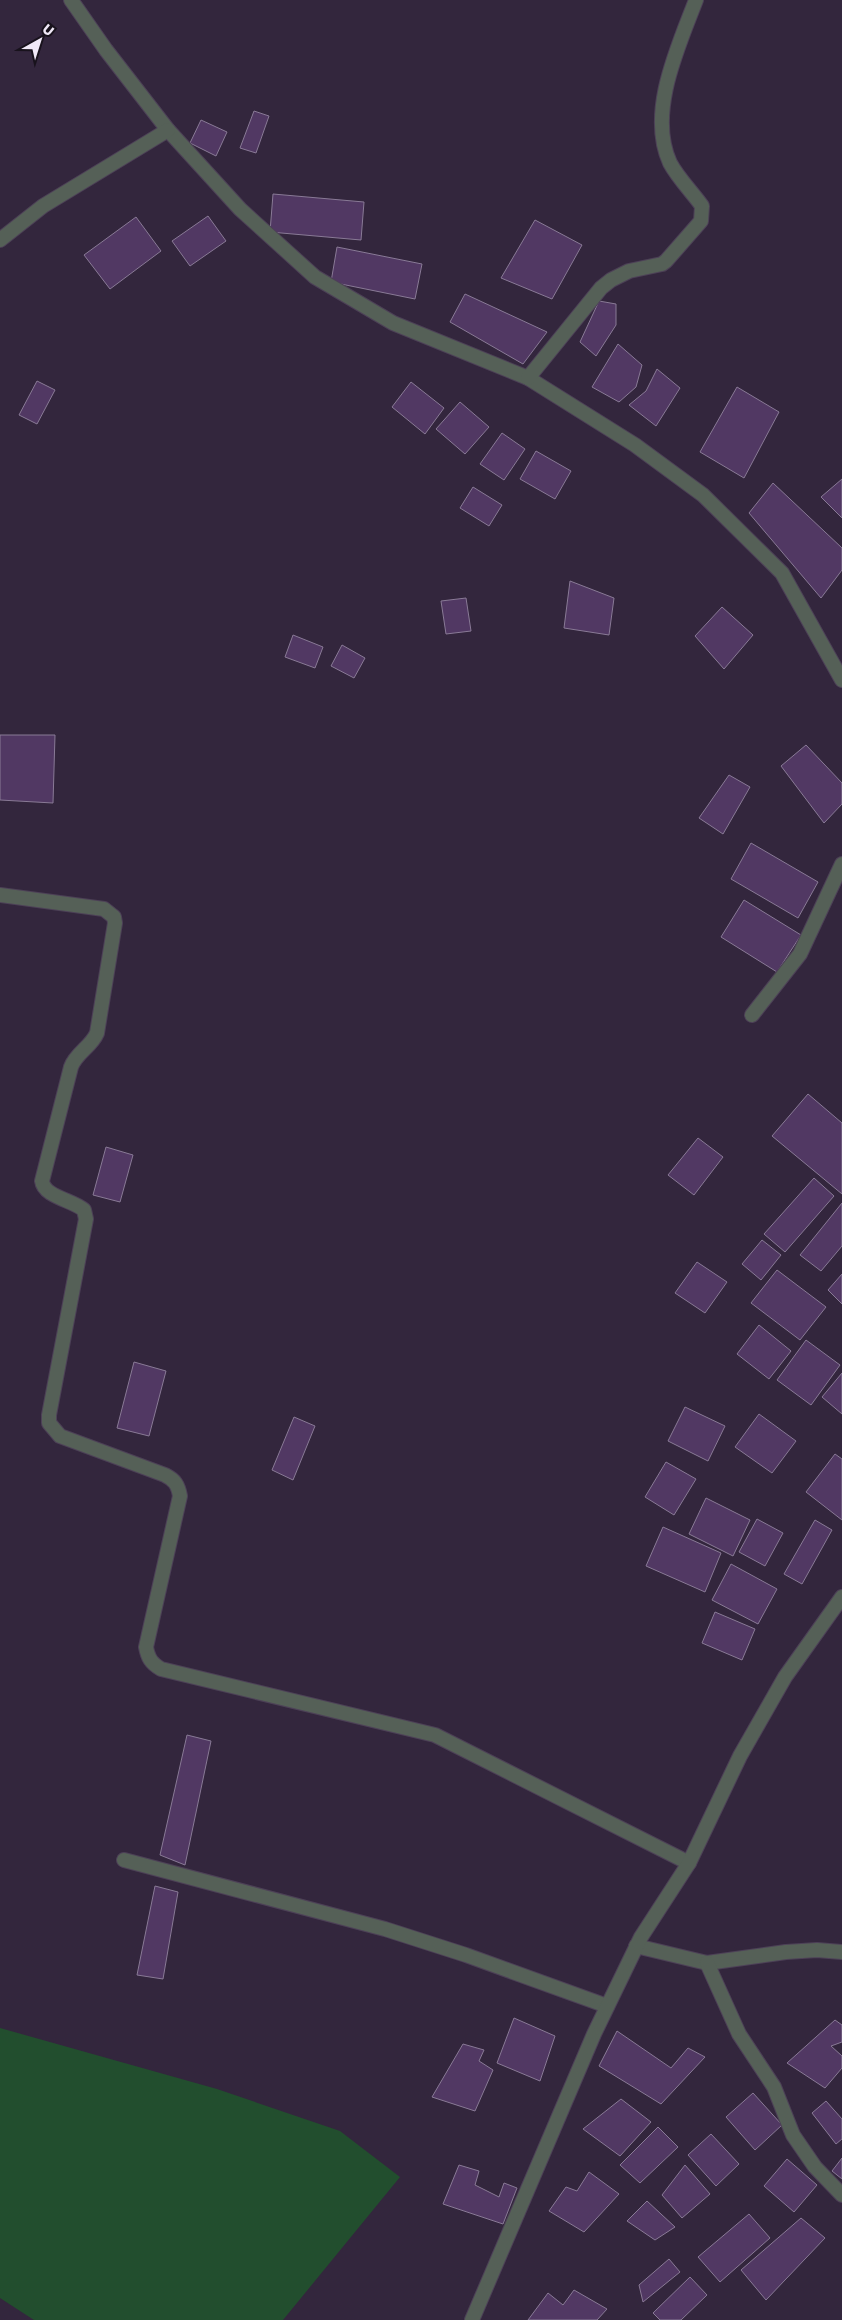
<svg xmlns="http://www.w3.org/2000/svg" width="842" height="2320" viewBox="0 0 842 2320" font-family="Poppins,sans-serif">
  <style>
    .green { fill: #224e2e }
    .building { fill: #513863; stroke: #897a96 }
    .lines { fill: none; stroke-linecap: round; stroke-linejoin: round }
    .minor-casing { stroke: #4d4157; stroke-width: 16 }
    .minor { stroke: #556057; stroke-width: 14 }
  </style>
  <rect width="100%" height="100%" fill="#33263d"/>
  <polygon class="green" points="0,2028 217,2089 340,2131 400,2177 283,2320 34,2320 0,2298"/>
  <g class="building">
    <polygon points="254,111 269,116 256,153 240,148"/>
    <polygon points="201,120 227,132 216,156 190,143"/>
    <polygon points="273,194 364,202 361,240 270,232"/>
    <polygon points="208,216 226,241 190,266 172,241"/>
    <polygon points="136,217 161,251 110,289 84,255"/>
    <polygon points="535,220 582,245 552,299 501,278"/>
    <polygon points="337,247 422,264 415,299 331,282"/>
    <polygon points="465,294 547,332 523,364 450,322"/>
    <polygon points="599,301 616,304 616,325 596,356 580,342"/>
    <polygon points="618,344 642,365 636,387 619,402 592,387"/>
    <polygon points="657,369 680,388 656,426 629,405 646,391"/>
    <polygon points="37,381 55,390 37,424 19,415"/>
    <polygon points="411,382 444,408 425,434 392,407"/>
    <polygon points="737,387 779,412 744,478 700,452"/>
    <polygon points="460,402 489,427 465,454 436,429"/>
    <polygon points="502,433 525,449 504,480 480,464"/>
    <polygon points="536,451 571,471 555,499 520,479"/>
    <polygon points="842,479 842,518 821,497"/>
    <polygon points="773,483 842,548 842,570 821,598 749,513"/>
    <polygon points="473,487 502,505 489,526 460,508"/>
    <polygon points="570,581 614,598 609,635 564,628"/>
    <polygon points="466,598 471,631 446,634 441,601"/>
    <polygon points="722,607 753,635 724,669 695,636"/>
    <polygon points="293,635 323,647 315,668 285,657"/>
    <polygon points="342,645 365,658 354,678 331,666"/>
    <polygon points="0,735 55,735 53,803 0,800"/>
    <polygon points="806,745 842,783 842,804 824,823 781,766"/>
    <polygon points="729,775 750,787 723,834 699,818"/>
    <polygon points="751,843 818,882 798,918 731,879"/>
    <polygon points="744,900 801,935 777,972 721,937"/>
    <polygon points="808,1094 842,1123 842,1194 772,1136"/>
    <polygon points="698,1138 723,1157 694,1195 668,1175"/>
    <polygon points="106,1147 133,1155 120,1202 93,1195"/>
    <polygon points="814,1178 834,1196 785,1252 764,1234"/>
    <polygon points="842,1203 842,1246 821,1271 800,1255"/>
    <polygon points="762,1240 781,1255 761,1280 742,1264"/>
    <polygon points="697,1262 727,1282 705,1313 675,1293"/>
    <polygon points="777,1270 826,1307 800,1340 751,1303"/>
    <polygon points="842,1274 842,1304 828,1290"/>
    <polygon points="759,1325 791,1351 769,1379 737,1354"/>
    <polygon points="806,1340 840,1365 811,1405 777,1380"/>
    <polygon points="134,1362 166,1371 149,1436 117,1428"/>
    <polygon points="842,1373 842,1414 822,1397"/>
    <polygon points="685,1407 725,1426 708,1461 668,1441"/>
    <polygon points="759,1414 796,1441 772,1473 735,1447"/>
    <polygon points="294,1417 315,1426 293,1480 272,1470"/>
    <polygon points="835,1454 842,1459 842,1520 806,1492"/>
    <polygon points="666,1462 696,1479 674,1515 645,1497"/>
    <polygon points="706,1498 750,1520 733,1556 689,1534"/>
    <polygon points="757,1519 783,1533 765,1566 739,1552"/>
    <polygon points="815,1520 832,1530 802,1584 784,1574"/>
    <polygon points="663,1527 721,1553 705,1592 646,1566"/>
    <polygon points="731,1564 777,1589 758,1624 712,1600"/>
    <polygon points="715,1612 755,1629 742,1660 702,1643"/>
    <polygon points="187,1735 211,1741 185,1865 160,1855"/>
    <polygon points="155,1886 178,1892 163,1979 137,1975"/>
    <polygon points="514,2018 555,2036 540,2081 497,2063"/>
    <polygon points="835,2020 842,2025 842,2042 831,2046 842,2056 842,2068 825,2088 787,2063"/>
    <polygon points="617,2031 671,2068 688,2048 705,2057 661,2104 599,2066"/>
    <polygon points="463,2044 484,2050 479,2061 493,2070 475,2111 432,2097"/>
    <polygon points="753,2093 782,2125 755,2150 726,2117"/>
    <polygon points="621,2099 651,2122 620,2156 583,2129"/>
    <polygon points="826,2101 842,2119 842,2139 836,2144 812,2113"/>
    <polygon points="658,2127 678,2147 640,2183 620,2165"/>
    <polygon points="711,2134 739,2164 716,2186 688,2155"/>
    <polygon points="842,2158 842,2179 832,2171"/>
    <polygon points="787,2159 817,2185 794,2212 764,2186"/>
    <polygon points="459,2165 479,2171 475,2185 499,2197 504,2183 517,2188 503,2224 443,2204"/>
    <polygon points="685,2165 710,2194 682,2218 662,2195"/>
    <polygon points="589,2172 619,2194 584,2232 549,2211 566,2187 577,2191"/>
    <polygon points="647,2201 675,2227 655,2240 627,2221"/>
    <polygon points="749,2214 770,2238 720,2282 698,2257"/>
    <polygon points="801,2218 825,2238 766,2300 741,2270"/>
    <polygon points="669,2259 680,2272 643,2302 639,2285"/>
    <polygon points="690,2277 707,2295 681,2320 660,2320 653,2313"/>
    <polygon points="574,2290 607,2309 597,2320 528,2320 548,2293 563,2305"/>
  </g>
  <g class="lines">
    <defs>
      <g id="minor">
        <polyline points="71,0 106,50 168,130 240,209 315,277 393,323 528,378 635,445 703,495 782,573 842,680"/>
        <polyline points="0,240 43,206 168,130"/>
        <path d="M528,378L601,288L611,280L629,271L662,264L666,261L701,221L702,206C692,192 678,178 670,163C647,113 678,47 696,0"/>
        <path d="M0,895L104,909L114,917L115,923L97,1033C91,1047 76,1053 71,1067L42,1181C44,1197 73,1200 84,1210L86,1219L49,1415V1423L60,1436L165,1475C175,1480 178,1485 180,1496L146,1647C148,1658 151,1663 161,1669L435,1735L689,1863"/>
        <polyline points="752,1015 800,954 842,864"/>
        <polyline points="124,1860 385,1929 466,1955 607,2006"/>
        <polyline points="636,1946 707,1963 786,1952 817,1950 842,1952"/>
        <polyline points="707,1963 739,2034 774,2087 793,2135 815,2167 842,2195"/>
        <polyline points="472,2320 594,2034 641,1937 689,1863 740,1756 785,1677 842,1597"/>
      </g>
    </defs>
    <use href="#minor" class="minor-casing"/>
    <use href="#minor" class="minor"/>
  </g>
  <g transform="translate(40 40) rotate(39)" stroke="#18121c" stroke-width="4" paint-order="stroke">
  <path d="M0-4L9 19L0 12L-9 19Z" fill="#f0e8f7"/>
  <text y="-8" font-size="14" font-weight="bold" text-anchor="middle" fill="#f0e8f7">U</text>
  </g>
</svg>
